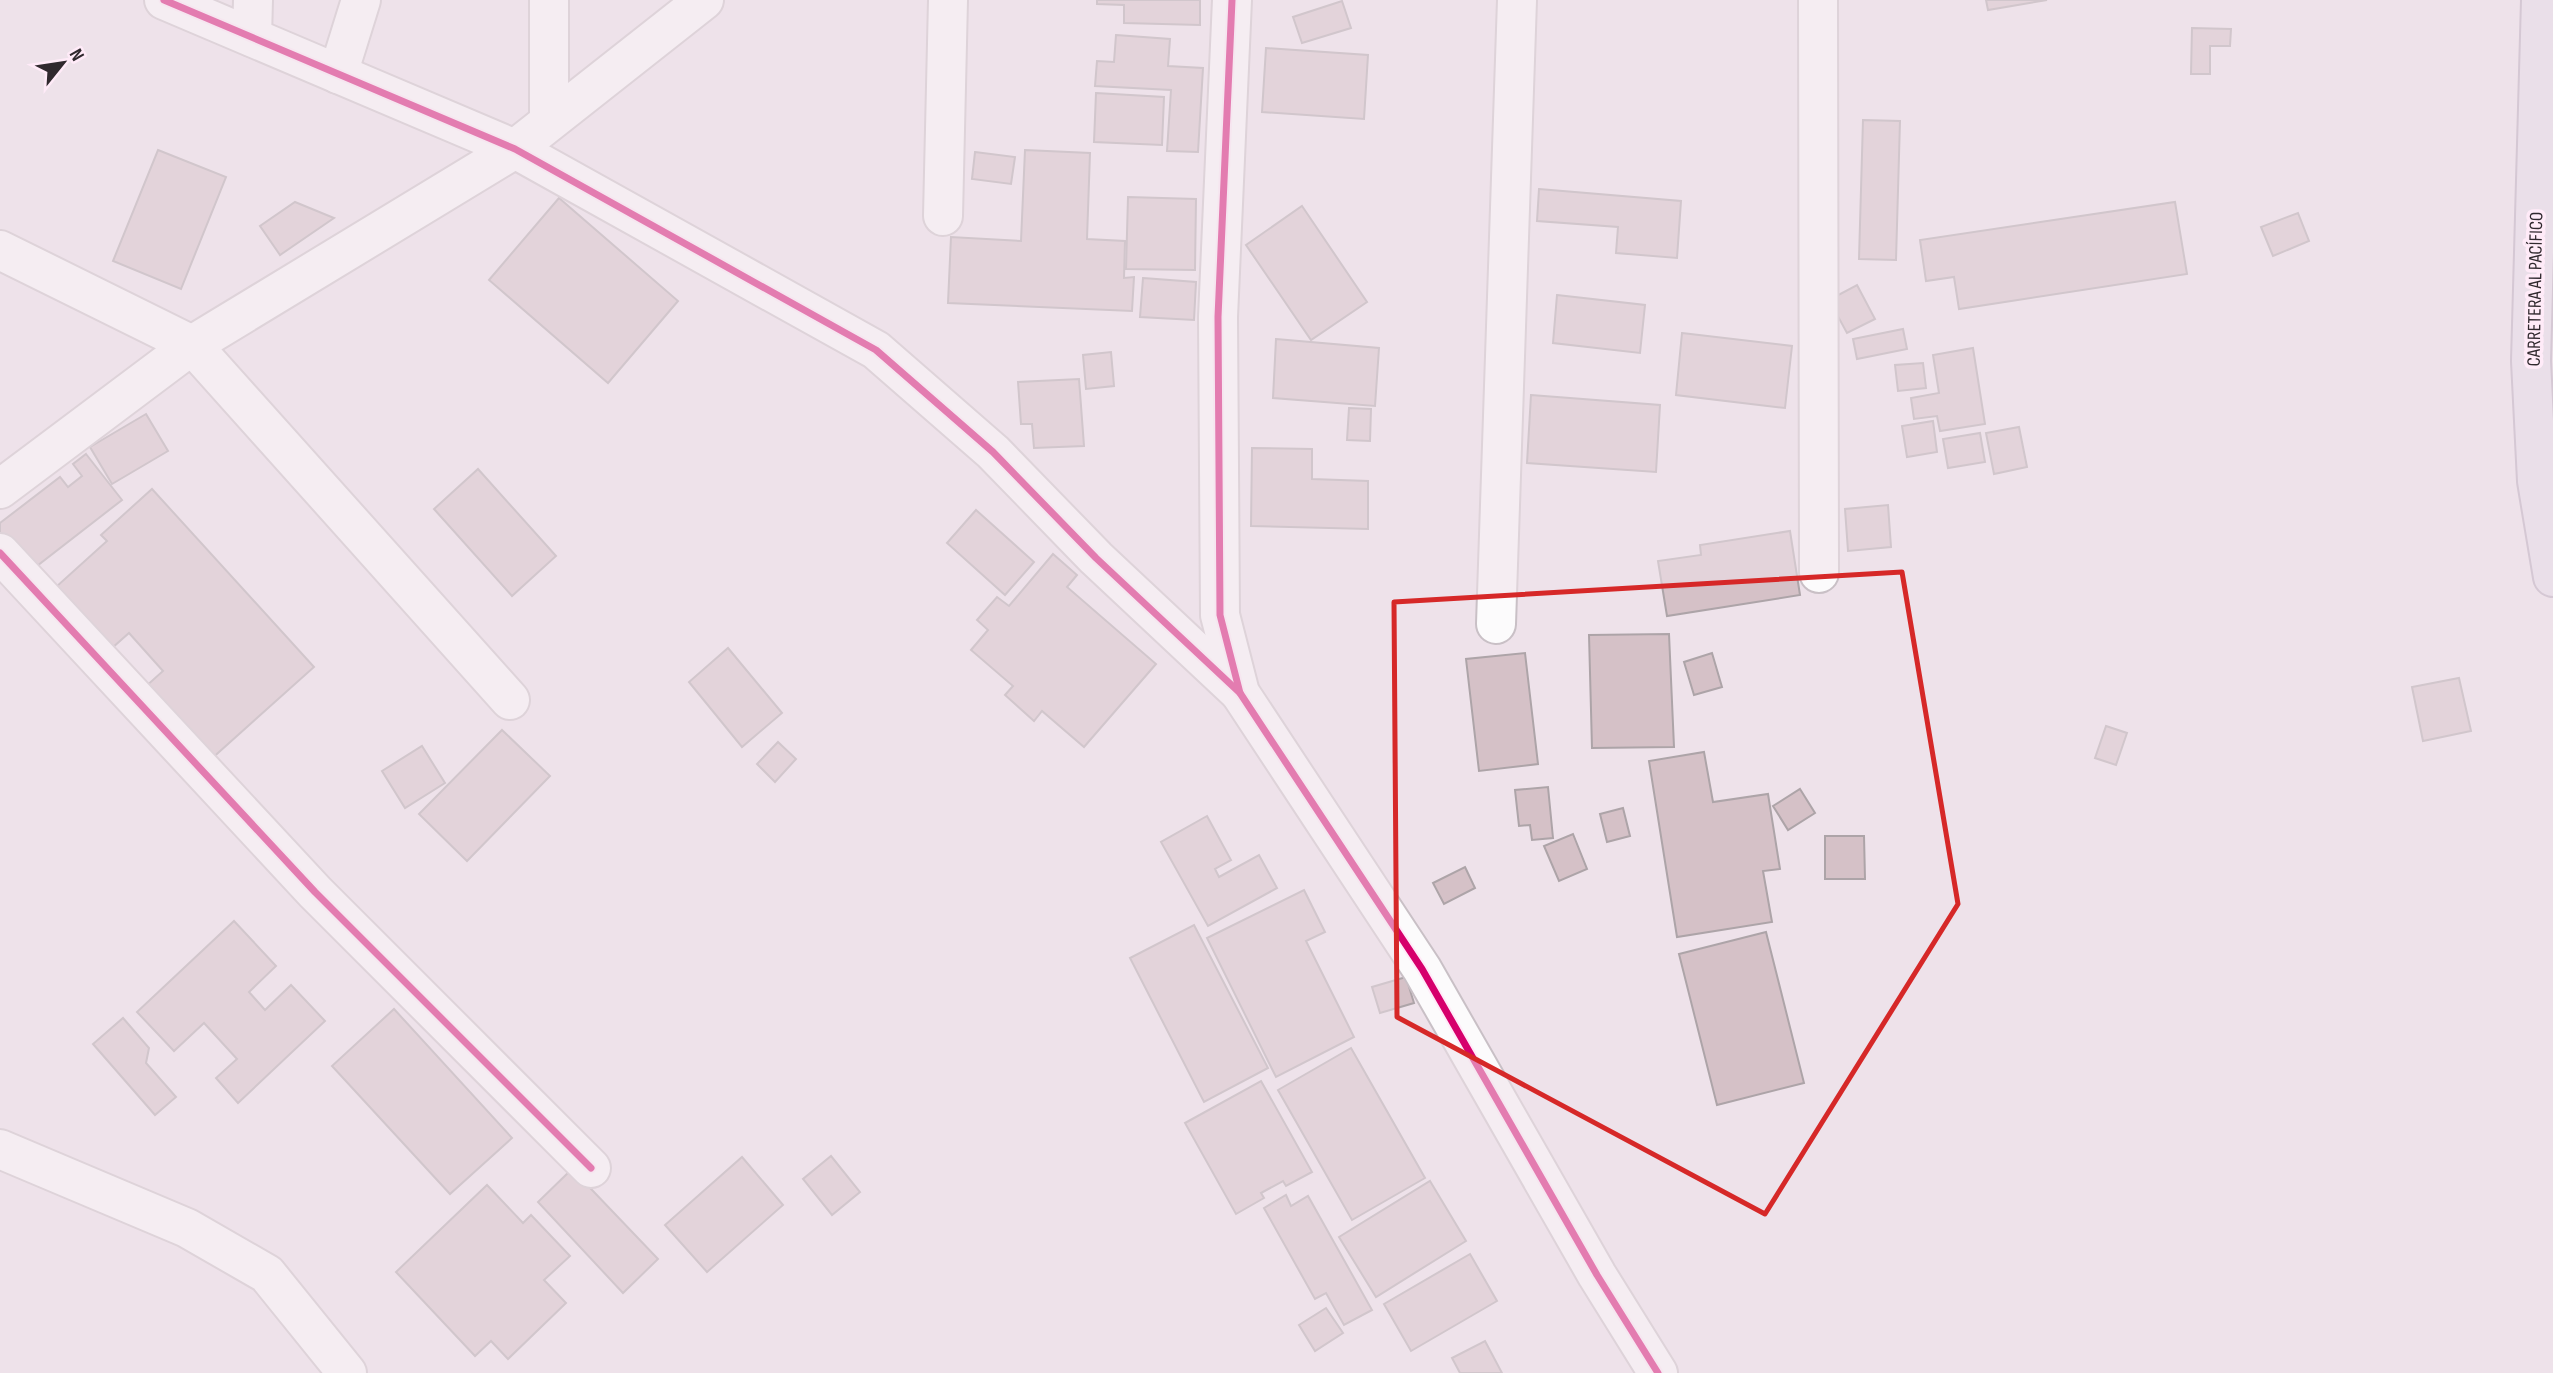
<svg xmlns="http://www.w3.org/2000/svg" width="2553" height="1373" viewBox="0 0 2553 1373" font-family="'Sofia Sans Condensed',sans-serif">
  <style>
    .building { fill: #d5c1c7; stroke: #ada4a8; stroke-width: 2 }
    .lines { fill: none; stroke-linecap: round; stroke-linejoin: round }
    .minor-casing { stroke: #c9c0c6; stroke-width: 42 }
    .highway-casing { stroke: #b5a8ba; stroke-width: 42 }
    .minor { stroke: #fcfbfc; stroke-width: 38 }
    .highway { stroke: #e5dbe9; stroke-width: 38 }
    .cycleway-casing { stroke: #ffebf8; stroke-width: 11 }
    .cycleway { stroke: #d6006c; stroke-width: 7 }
    .marked { fill: none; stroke: #d62828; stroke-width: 5; stroke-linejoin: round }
    .labels { text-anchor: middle; stroke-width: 7; stroke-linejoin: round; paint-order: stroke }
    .street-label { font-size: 19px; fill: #30292e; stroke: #ffebf8 }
  </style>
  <rect width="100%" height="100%" fill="#eee2ea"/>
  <g class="building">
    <polygon points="1097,0 1200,0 1200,25 1124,23 1124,5 1097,4"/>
    <polygon points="1986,0 2047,0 1988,10"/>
    <polygon points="1342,1 1351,28 1302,43 1293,17"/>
    <polygon points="2192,28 2231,29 2230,46 2210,46 2210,74 2191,74"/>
    <polygon points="1116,35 1170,39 1168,66 1203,68 1198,152 1167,151 1171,90 1095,86 1097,61 1114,62"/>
    <polygon points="1266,48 1368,55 1364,119 1262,112"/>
    <polygon points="1096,93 1164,97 1162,145 1094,142"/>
    <polygon points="1863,120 1900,121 1896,260 1859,259"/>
    <polygon points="158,150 226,177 181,289 113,261"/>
    <polygon points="1025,150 1090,153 1087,239 1125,241 1124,278 1134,277 1132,311 948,303 951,237 1021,241"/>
    <polygon points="975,152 1015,157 1011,184 972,179"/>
    <polygon points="1539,189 1681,201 1677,258 1616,253 1618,227 1537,221"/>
    <polygon points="1128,197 1196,199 1195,270 1126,269"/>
    <polygon points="559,198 678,301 608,383 489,280"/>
    <polygon points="295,202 334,218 280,255 260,226"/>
    <polygon points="2175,202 2187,274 1959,309 1954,277 1926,281 1920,240"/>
    <polygon points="1302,206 1367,302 1311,340 1246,245"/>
    <polygon points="2298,213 2309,241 2273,256 2261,227"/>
    <polygon points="1143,278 1196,282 1194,320 1140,317"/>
    <polygon points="1857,285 1875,319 1847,333 1829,300"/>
    <polygon points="1557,295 1645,305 1640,353 1553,343"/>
    <polygon points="1903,329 1907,349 1857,359 1853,339"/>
    <polygon points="1682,333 1792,346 1785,408 1676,395"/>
    <polygon points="1276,339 1379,348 1375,406 1273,398"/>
    <polygon points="1973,348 1985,424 1940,431 1937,416 1914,419 1911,398 1939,393 1933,355"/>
    <polygon points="1111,352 1114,386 1086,389 1083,355"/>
    <polygon points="1923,363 1926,388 1898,391 1895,365"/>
    <polygon points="1079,379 1084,446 1034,448 1032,424 1021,424 1018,382"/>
    <polygon points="1531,395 1660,405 1656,472 1527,463"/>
    <polygon points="1349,408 1371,409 1370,441 1347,440"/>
    <polygon points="146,414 168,451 112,484 90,447"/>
    <polygon points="1933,421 1937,452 1907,457 1902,426"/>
    <polygon points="2019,427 2027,467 1994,474 1986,433"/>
    <polygon points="1980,433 1985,462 1948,468 1943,439"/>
    <polygon points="1252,448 1312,449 1312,479 1368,481 1368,529 1251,526"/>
    <polygon points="86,454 122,500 24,576 0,545 0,523 60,477 68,487 82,476 73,464"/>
    <polygon points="478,469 556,556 512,596 434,509"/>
    <polygon points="152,489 314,667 209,761 144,688 163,671 129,633 112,648 56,587 107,541 101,535"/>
    <polygon points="1888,505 1891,547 1848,551 1845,509"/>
    <polygon points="976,510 1034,562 1005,595 947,543"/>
    <polygon points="1790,531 1800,595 1667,616 1658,561 1701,555 1700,545"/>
    <polygon points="1053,554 1077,575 1067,587 1156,664 1084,747 1042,711 1034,721 1005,695 1013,686 971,650 988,630 977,620 997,597 1009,606"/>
    <polygon points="1669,634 1674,747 1592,748 1589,635"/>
    <polygon points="728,648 782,713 742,747 689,682"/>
    <polygon points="1525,653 1538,764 1479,771 1466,659"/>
    <polygon points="1712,653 1722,687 1694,695 1684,662"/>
    <polygon points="2459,678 2471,731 2423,741 2412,687"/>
    <polygon points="2106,726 2127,733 2116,765 2095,758"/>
    <polygon points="502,730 550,776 467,861 419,814"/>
    <polygon points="778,742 796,759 775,782 757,764"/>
    <polygon points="422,746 445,783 405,808 382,771"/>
    <polygon points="1704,752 1713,802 1768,794 1780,869 1763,871 1772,922 1677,937 1649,761"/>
    <polygon points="1548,787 1553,838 1532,840 1530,825 1519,826 1515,790"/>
    <polygon points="1800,789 1815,813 1788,830 1773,806"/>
    <polygon points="1623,808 1630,836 1607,842 1600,814"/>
    <polygon points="1207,816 1231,860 1215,869 1219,877 1259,855 1277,888 1208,926 1161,842"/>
    <polygon points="1573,834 1587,869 1559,881 1544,846"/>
    <polygon points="1825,836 1864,836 1865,879 1825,879"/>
    <polygon points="1465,867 1475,888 1444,904 1433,883"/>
    <polygon points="1304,890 1325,932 1306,941 1354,1037 1276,1077 1207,938"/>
    <polygon points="234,921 276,966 249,992 265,1010 291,985 325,1021 238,1103 216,1078 237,1059 204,1023 174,1051 137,1012"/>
    <polygon points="1194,925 1268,1068 1204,1102 1130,958"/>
    <polygon points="1766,932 1804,1083 1717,1105 1679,954"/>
    <polygon points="1406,977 1414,1003 1380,1013 1372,987"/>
    <polygon points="394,1009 512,1138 450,1194 332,1066"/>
    <polygon points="123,1018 149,1048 146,1063 176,1097 155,1115 93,1044"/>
    <polygon points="1351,1048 1425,1178 1352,1220 1278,1090"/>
    <polygon points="1261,1081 1312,1172 1286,1186 1283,1181 1261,1193 1264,1198 1236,1214 1185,1123"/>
    <polygon points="831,1156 860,1192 832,1215 803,1179"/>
    <polygon points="742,1157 783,1205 707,1272 665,1225"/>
    <polygon points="572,1169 658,1259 623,1293 538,1202"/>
    <polygon points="1430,1181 1466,1241 1376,1297 1339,1237"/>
    <polygon points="487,1185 523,1223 531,1215 570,1256 544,1280 566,1303 508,1359 491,1341 475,1356 396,1272"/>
    <polygon points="1286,1195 1291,1206 1308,1196 1372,1310 1344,1325 1326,1293 1315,1299 1264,1208"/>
    <polygon points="1470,1254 1497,1301 1411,1351 1384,1304"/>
    <polygon points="1326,1308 1343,1333 1315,1351 1299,1325"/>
    <polygon points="1485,1341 1502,1373 1460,1373 1452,1358"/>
  </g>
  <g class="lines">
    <defs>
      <g id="minor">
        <polyline points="164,0 515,149 876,350 993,452 1096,558 1240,693"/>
        <polyline points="1232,0 1218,317 1220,615 1240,693 1422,969 1597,1275 1658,1373"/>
        <polyline points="1818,0 1819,573"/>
        <polyline points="252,37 253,0"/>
        <polyline points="338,74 361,0"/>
        <polyline points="549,121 549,0"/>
        <polyline points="943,216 948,0"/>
        <polyline points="0,250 192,345 510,700"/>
        <polyline points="0,489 192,345 515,149 704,0"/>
        <polyline points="0,553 315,892 591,1168"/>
        <polyline points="1496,624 1517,0"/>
        <polyline points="0,1149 187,1228 267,1274 347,1373"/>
      </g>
      <polyline id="highway" points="2541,0 2531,361 2537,481 2553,577"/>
    </defs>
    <use href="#minor" class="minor-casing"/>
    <use href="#highway" class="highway-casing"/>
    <use href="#minor" class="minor"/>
    <use href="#highway" class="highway"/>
    <defs>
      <g id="cycleway">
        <polyline points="164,0 515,149 876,350 993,452 1096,558 1240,693"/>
        <polyline points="1232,0 1218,317 1220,615 1240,693 1422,969 1597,1275 1658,1373"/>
        <polyline points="0,553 315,892 591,1168"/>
      </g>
    </defs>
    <use href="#cycleway" class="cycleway-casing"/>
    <use href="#cycleway" class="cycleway"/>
  </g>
  <path d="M0 0H2553V1373H0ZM1902,572L1958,904L1765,1214L1397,1017L1394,602Z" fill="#eee2ea" fill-opacity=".55" fill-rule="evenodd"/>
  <path class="marked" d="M1902,572L1958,904L1765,1214L1397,1017L1394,602Z"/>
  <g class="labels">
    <g class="street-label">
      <text transform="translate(2534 289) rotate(-89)" y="7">CARRETERA AL PACÍFICO</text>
    </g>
  </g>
  <g transform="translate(63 63) rotate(60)" stroke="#ffebf8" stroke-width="5" paint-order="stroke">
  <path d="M0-5L12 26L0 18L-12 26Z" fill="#30292e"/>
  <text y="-10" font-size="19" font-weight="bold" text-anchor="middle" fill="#30292e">N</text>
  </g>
</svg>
